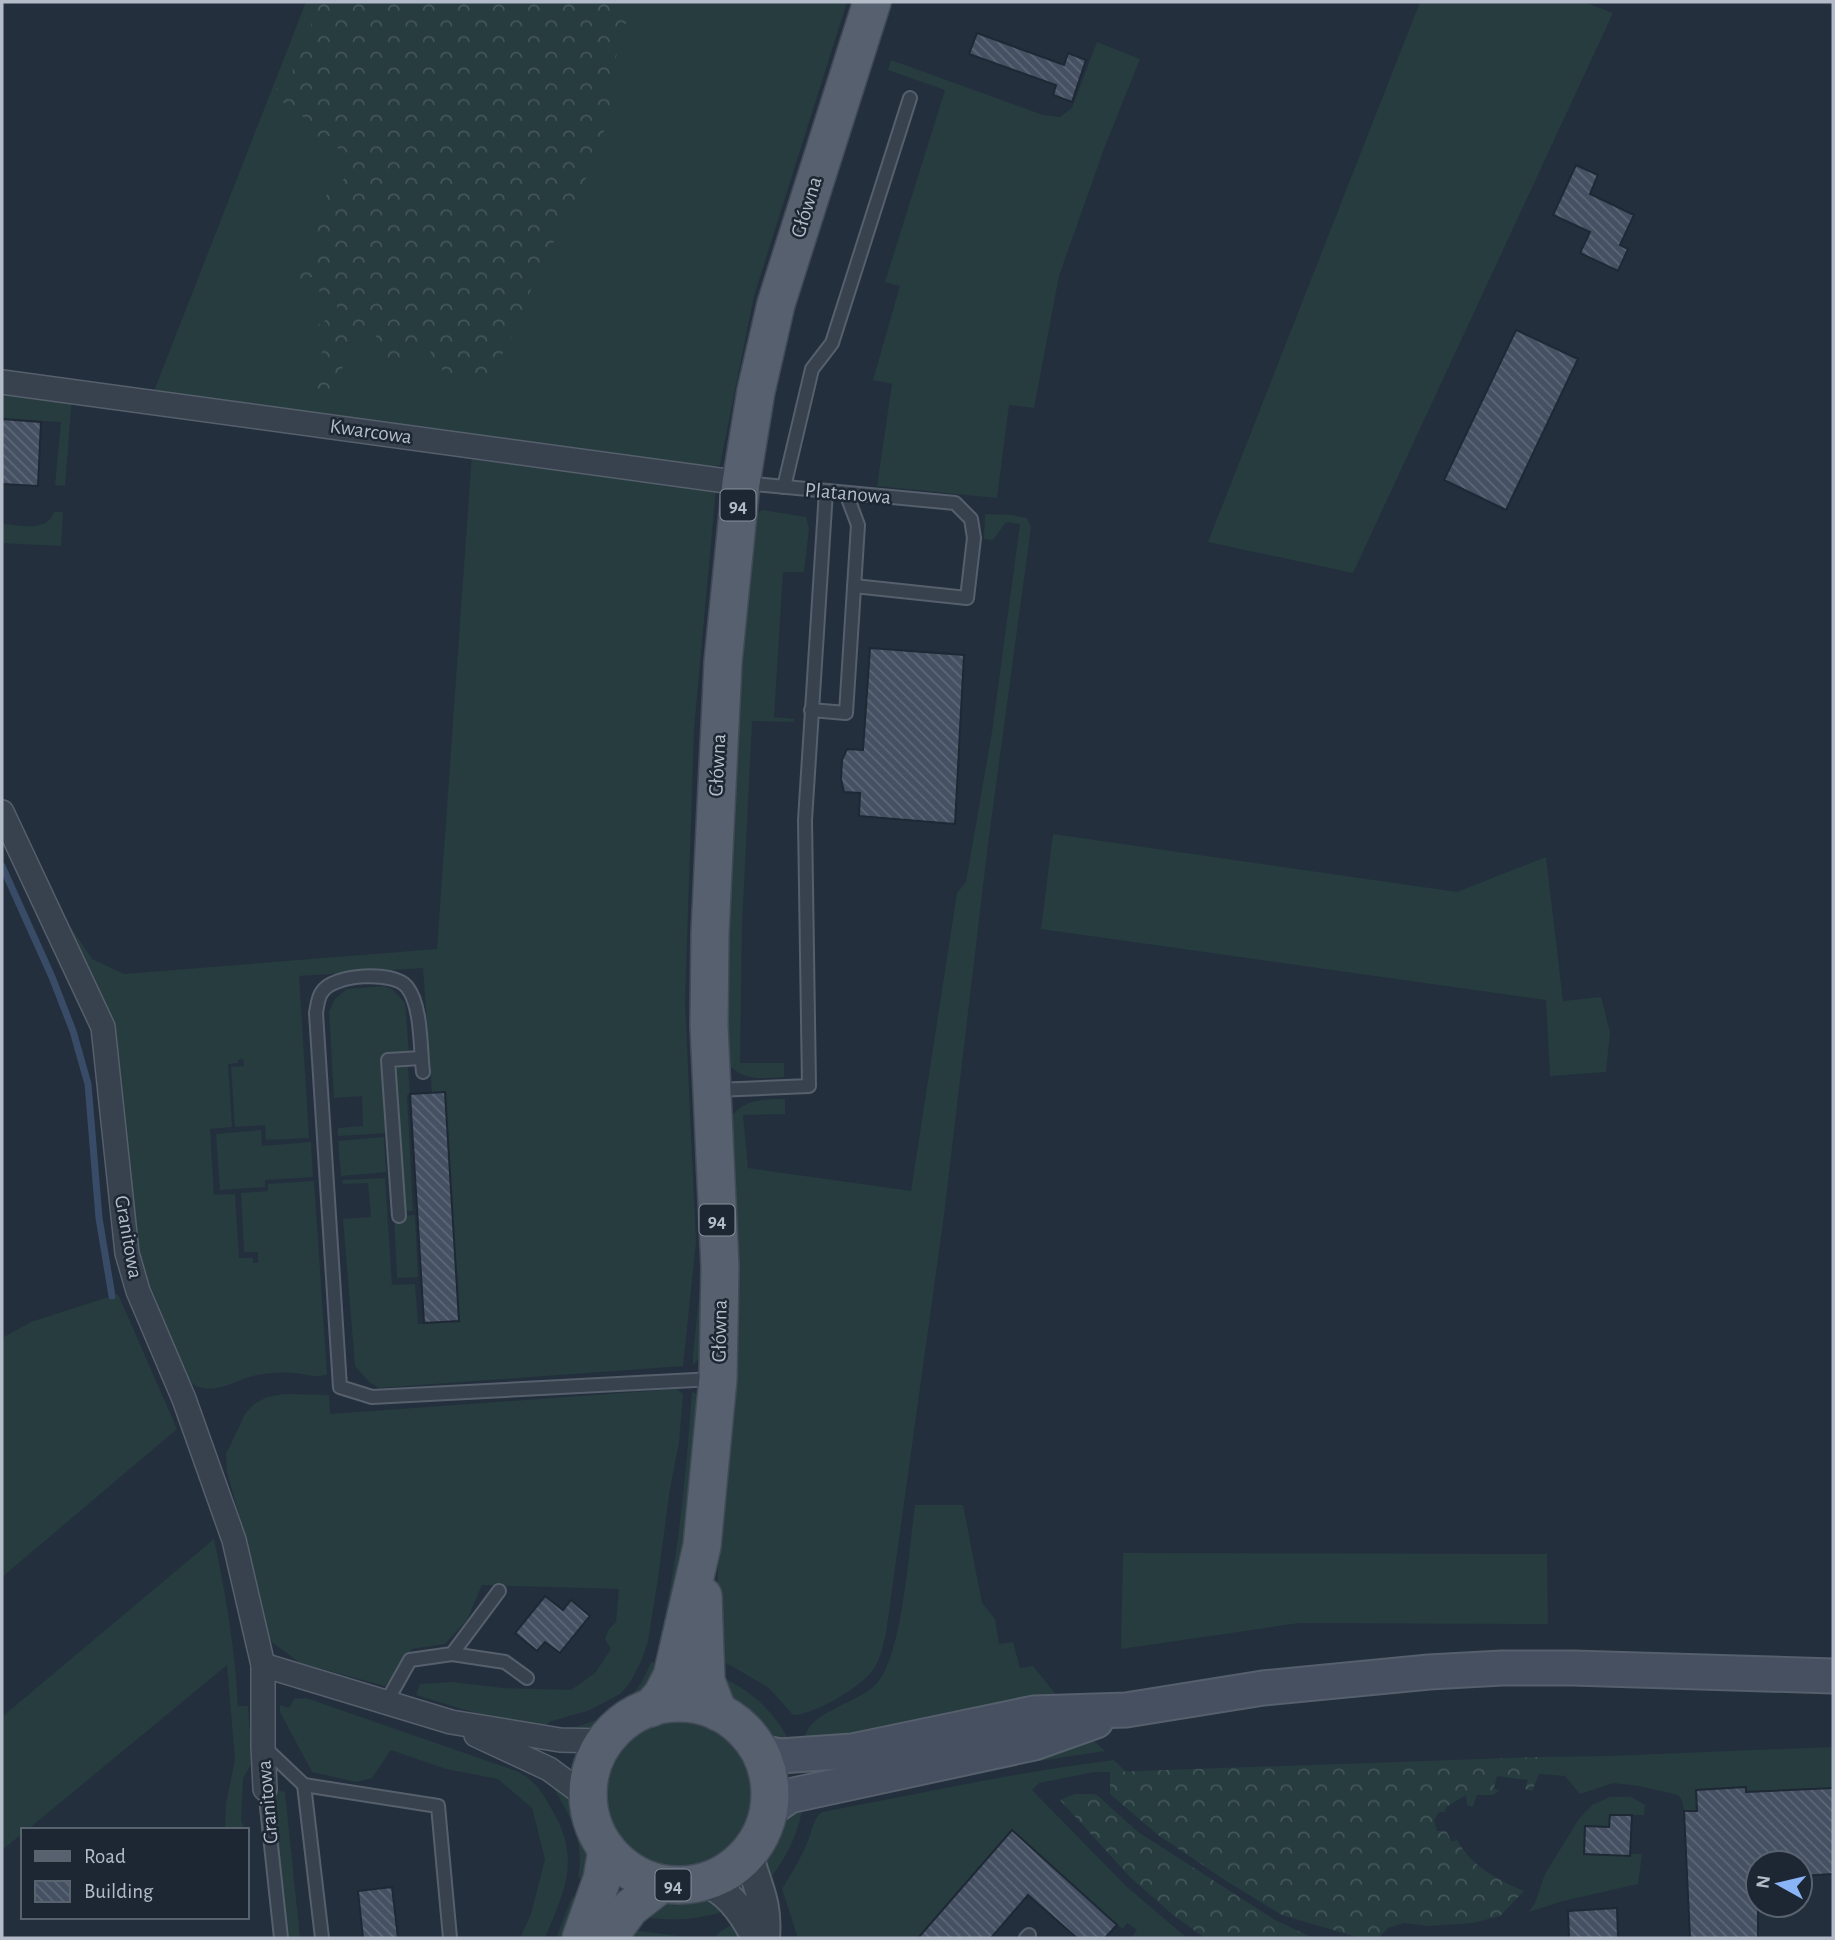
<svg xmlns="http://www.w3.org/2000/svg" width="1835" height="1940" viewBox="0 0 1835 1940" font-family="'Alegreya Sans',sans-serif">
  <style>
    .grass { fill: #263c3f }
    .forest { fill: url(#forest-crowns) }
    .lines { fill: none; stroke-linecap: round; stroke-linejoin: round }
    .stream { stroke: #394c67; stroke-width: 7 }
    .building { fill: url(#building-back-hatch); stroke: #1f2835; stroke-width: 2 }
    .service-casing { stroke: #565f6c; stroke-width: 16 }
    .minor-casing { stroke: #565f6c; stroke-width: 26 }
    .tertiary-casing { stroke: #565f6c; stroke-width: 32 }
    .secondary-casing { stroke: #565f6c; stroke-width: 37 }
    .primary-casing { stroke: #414a57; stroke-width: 40 }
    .service { stroke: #38414e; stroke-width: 12 }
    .minor { stroke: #38414e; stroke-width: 23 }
    .tertiary { stroke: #38414e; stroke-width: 28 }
    .secondary { stroke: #465061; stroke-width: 33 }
    .primary { stroke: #56606e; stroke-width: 37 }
    .labels { text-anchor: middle; stroke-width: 5; stroke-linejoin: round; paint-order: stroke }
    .shield { fill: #1d2633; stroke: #878f9c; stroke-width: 2 }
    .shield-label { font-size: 19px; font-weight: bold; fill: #b4bcc9 }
    .street-label { font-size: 21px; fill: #b4bcc9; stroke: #1d2633 }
  </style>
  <defs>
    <pattern id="forest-crowns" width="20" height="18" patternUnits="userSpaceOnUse" patternTransform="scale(1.75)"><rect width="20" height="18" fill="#263c3f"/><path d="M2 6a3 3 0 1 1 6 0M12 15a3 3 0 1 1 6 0" fill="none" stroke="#435659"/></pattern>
    <pattern id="building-back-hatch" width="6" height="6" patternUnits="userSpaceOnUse" patternTransform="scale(1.75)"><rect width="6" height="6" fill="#455162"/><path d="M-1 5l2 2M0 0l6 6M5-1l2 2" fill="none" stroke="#5d6877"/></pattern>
  </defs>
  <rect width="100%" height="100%" fill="#242f3e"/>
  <g class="grass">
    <polygon points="306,2 847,2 754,296 720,465 709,468 154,391"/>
    <polygon points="1420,2 1584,2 1613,13 1353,573 1208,542"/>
    <polygon points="1097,42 1140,59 1105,146 1059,276 1034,408 1009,405 997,498 877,486 892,384 873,380 900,286 885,282 945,90 888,70 891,60 1043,115 1060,117 1072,108"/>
    <polygon points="2,388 72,398 65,486 55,485 61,422 2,419"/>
    <path d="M472,453L716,488L694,730L685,1002L696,1242L683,1366L379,1388L369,1382L355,1366L343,1219L371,1217L368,1183L343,1184L342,1180L385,1178L392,1285L415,1284L418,1324L459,1320L445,1093H432L423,968L299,976L309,1138L266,1140L265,1125L235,1127L231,1067L244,1066L243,1059L238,1060V1063L228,1064L232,1127L210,1129L214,1195L235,1194L239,1258H253V1263H258V1252H244L241,1193L268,1191V1184L314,1181L327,1374C316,1379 307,1374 295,1373C283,1372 270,1373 257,1375C239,1378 219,1394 199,1387C192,1385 188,1378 185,1372L138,1256L118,1050L68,923L92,959L124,974L437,949Z"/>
    <path d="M763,510L806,517L809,529L804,572H783L774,717L794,719V722L752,721L742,926L740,1063H784V1077C759,1078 746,1082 726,1063L725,987L740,661L754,519L758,512Z"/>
    <path d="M54,512H63L61,546L2,543V524C20,525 47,533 54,512Z"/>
    <path d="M985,514L1011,515L1027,518L1031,527L988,844L944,1215L886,1633C883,1645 881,1659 873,1670C861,1687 814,1715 793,1715L769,1688L728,1664L716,1660L728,1121C742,1099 761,1099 785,1099V1114L743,1115L748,1168L911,1191L957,893L966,882L992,732L1020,524L1006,522L993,540L984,539Z"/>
    <polygon points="1053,834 1457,892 1546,857 1563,1001 1601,997 1610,1032 1606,1072 1550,1076 1546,1000 1041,929"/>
    <polygon points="384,986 392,989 405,1003 409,1053 383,1055 388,1133 338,1136 338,1128 363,1126 362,1096 334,1098 329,1012 335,999 347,989"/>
    <polygon points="395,1066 408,1066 410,1094 407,1095 413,1211 403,1211"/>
    <polygon points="261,1130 262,1146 311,1142 313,1177 265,1180 265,1187 220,1190 216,1134"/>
    <polygon points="384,1137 386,1172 341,1176 338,1141"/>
    <polygon points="415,1215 418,1277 397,1278 394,1216"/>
    <polygon points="704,1251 703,1354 693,1365 693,1354"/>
    <polygon points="118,1294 177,1429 2,1577 2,1338 31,1322"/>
    <polygon points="677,1389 683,1394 679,1442 670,1489 658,1578 648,1641 641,1662 629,1684 620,1694 590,1710 549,1722 545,1728 475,1713 416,1695 420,1684 452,1682 503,1688 571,1690 595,1673 611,1649 605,1639 609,1629 616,1622 619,1589 482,1585 467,1620 445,1644 412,1649 385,1686 300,1663 273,1643 265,1631 252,1562 227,1472 226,1454 245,1414 254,1404 267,1397 284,1394 329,1395 330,1414"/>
    <path d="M692,1391L700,1396L673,1651L658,1647C678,1563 686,1477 692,1391Z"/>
    <path d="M915,1505H963L982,1603L995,1619L999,1644L1013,1642L1020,1668L1033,1666L1062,1702L878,1737L805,1739C807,1711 862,1703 878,1682C903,1651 909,1548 915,1505Z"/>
    <path d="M214,1539C226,1595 235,1649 238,1706H248L252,1763L243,1778L241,1820L245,1830H225L226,1803L235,1760L227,1665L27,1830H23V1833L2,1850V1717Z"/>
    <polygon points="1123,1553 1547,1554 1548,1624 1299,1623 1121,1649"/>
    <path d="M651,1662L670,1667L642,1702L620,1714L604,1728L591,1732L565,1730C607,1719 635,1705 651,1662Z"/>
    <path d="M717,1675C752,1690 775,1712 792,1746L763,1737L727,1704Z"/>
    <path d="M306,1698L519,1772C535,1781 542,1792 551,1808C581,1859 566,1887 545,1938H520L531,1914L545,1859L532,1808L498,1779L446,1769L391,1750L372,1778L356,1782L312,1772L280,1712V1705L289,1708L294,1699Z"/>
    <circle cx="677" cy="1796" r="78"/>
    <polygon points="1089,1736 1105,1751 992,1768"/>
    <polygon points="1833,1747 1833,1788 1746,1792 1746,1787 1697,1790 1697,1811 1684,1811 1682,1800 1678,1795 1639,1786 1613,1783 1580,1794 1565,1776 1539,1774 1539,1757 1607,1756"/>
    <path d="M1114,1760L1126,1772H1095L1039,1783L1032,1790L1126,1886L1187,1938H1131L1137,1930L1127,1923L1123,1929L1117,1925L1012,1831L918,1938H798L782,1889C793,1870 804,1854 811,1832C814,1823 815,1817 822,1812C919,1794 1015,1772 1114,1760Z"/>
    <path d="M550,1782L572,1795L576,1803L592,1847L594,1889L578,1877C586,1841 568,1812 550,1782Z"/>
    <polygon points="278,1790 285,1792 300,1938 288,1938 272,1798"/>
    <polygon points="1610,1797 1631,1797 1645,1805 1644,1815 1610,1815 1609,1827 1585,1826 1584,1854 1630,1856 1630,1854 1642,1854 1638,1884 1563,1901 1529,1912 1535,1903 1545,1874 1579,1819 1592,1805"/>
    <path d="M803,1800C801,1832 785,1860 766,1884C764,1875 762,1865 762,1856C762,1830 784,1814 803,1800Z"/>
    <polygon points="576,1896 587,1904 572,1938 556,1938 572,1897"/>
    <path d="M685,1896L707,1898L725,1911C697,1920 670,1922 641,1916L669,1898Z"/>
    <polygon points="733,1924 740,1938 716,1938 718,1933"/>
    <polygon points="634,1930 692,1938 618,1938"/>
  </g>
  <g class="forest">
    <path d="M313,2H634C624,29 612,52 616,81L599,152L559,233L539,268L513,335L499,360L490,385L474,392L468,381L471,366L459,370L449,390L443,381L442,366L435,374L430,350L424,349C403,372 404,372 374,362L369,348L378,333L371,327H362L340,349C345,364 342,381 335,395L327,397L315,388L312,373L323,350L318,325L338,312L336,299L328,304L320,293L315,276L300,281L293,253C303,255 311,255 318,246L307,240L306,228C320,212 324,189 344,179C348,163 345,162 363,156L370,145L362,143L351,154L340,151L329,136L316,137L303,133L309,122C302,115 294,112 289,104L275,101L276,89L293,75L292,61L295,46L310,37C313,25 310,11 313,2Z"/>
    <path d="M1539,1757V1774L1532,1791L1525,1789L1528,1780L1497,1776L1494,1788L1499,1791L1493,1795H1477L1472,1807L1467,1805L1466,1795L1446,1807L1445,1812H1439L1434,1820L1437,1831H1446L1452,1842L1457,1840C1471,1866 1498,1880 1524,1891L1500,1916L1472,1923L1429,1926L1404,1923L1388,1928L1378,1938H1360L1282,1915L1228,1882L1158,1835L1110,1794V1772Z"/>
    <polygon points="1075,1794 1096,1794 1138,1832 1275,1920 1313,1938 1205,1938 1173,1915 1131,1878 1060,1800"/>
  </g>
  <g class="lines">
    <polyline class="stream" points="2,866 52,977 73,1031 88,1084 99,1218 112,1296"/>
  </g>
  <g class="building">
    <polygon points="977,33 1064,65 1068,53 1086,60 1072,102 1053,95 1056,85 969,54"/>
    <polygon points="1576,165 1598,175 1590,194 1634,215 1620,245 1628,249 1618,271 1580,253 1590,232 1553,215"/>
    <polygon points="1516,330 1578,359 1506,510 1444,480"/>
    <polygon points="2,419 41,422 38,486 2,484"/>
    <polygon points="870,648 964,655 955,824 859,816 860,793 844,792 841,779 842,760 847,749 863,750"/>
    <polygon points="445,1092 459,1321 424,1323 410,1094"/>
    <polygon points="545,1596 563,1610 571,1600 590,1616 560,1653 545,1642 537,1651 515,1633"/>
    <polygon points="1746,1787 1746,1792 1833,1788 1833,1874 1800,1876 1800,1863 1758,1863 1758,1938 1690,1938 1684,1811 1697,1811 1696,1790"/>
    <polygon points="1610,1815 1632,1815 1630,1856 1584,1854 1585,1826 1609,1827"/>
    <polygon points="1012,1830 1117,1925 1105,1938 1077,1938 1028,1895 991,1938 918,1938"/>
    <polygon points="392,1887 398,1938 363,1938 358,1891"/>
    <polygon points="1617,1908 1618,1938 1569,1938 1568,1911"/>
  </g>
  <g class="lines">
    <defs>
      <g id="service">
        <polyline points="744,483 955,503 971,519 974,538 967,598 854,586"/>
        <polyline points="784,487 812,369 832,343 910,98"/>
        <polyline points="811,710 846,713 858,525 846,493"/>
        <path d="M423,1072C420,1048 422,1006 407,987C394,970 333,974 322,992C318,997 317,1007 316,1013L340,1387L372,1397L714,1379"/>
        <polyline points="716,1090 809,1086 805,820 826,491"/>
        <polyline points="399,1216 388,1060 421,1058"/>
        <polyline points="452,1654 505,1662 527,1678"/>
        <polyline points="387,1701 410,1660 452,1654 499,1591"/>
        <polyline points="263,1746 304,1785 438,1806 450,1938"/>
        <polyline points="304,1785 322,1938"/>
        <polyline points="265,1789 281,1938"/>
        <polyline points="1026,1938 1029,1935"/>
      </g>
      <g id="minor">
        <polyline points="2,382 741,483"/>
        <polyline points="2,812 103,1027 127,1253 138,1291 184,1399 234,1540 263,1665 451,1722 560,1740 605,1741"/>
        <polyline points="263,1665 263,1746 265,1789"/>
        <polyline points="476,1735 549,1769 587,1797"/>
      </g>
      <g id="tertiary">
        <path d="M748,1853C757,1888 768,1901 765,1938"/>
        <path d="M705,1882C730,1892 745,1915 756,1938"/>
      </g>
      <g id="secondary">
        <polyline points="760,1752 780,1756 852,1751 1034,1713 1126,1710 1263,1688 1429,1672 1502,1668 1573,1668 1833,1676"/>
        <polyline points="769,1810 789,1796 1034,1743 1096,1721"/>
      </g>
      <g id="primary">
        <polyline points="703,1596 706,1681 718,1712"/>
        <circle cx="679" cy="1794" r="91"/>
        <polyline points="651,1708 662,1695 672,1676 702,1546 718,1379 720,1267 709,1026 710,933 723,662 741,483 756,391 776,304 872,2"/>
        <polyline points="581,1938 602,1879 607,1850"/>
        <polyline points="608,1938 630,1908 661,1884"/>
      </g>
    </defs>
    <use href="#service" class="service-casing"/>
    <use href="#minor" class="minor-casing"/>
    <use href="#tertiary" class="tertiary-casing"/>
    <use href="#secondary" class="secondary-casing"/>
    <use href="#primary" class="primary-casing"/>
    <use href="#service" class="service"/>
    <use href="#minor" class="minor"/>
    <use href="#tertiary" class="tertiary"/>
    <use href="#secondary" class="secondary"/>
    <use href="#primary" class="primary"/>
  </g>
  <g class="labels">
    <g class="shield">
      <rect x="720.5" y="489.5" width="35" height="31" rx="5"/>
      <rect x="699.5" y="1204.5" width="35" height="31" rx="5"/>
      <rect x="655.5" y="1869.5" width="35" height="31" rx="5"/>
    </g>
    <g class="shield-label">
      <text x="738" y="512">94</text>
      <text x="717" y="1227">94</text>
      <text x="673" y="1892">94</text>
    </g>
    <g class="street-label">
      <text transform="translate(806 207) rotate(-73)" y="7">Główna</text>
      <text transform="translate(371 431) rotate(8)" y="7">Kwarcowa</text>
      <text transform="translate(848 493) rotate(5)" y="7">Platanowa</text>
      <text transform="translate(717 765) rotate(-87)" y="7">Główna</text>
      <text transform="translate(129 1237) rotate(80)" y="7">Granitowa</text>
      <text transform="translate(719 1331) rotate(-89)" y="7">Główna</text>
      <text transform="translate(267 1802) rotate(-95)" y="7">Granitowa</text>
    </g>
  </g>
  <rect width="1835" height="1940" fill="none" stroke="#b4bcc9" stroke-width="7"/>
  <rect x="21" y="1828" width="228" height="91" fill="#1d2633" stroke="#59626f" stroke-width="2"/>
  <rect x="35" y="1851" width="35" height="10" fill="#56606e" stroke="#59626f" stroke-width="2"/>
  <text x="84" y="1863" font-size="21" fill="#b4bcc9">Road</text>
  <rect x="35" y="1881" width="35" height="21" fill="url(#building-back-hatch)" stroke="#59626f" stroke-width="2"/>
  <text x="84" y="1898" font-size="21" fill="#b4bcc9">Building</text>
  <g transform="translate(1779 1884) rotate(278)"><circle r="33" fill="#1d2633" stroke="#59626f" stroke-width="2"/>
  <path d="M0-5L12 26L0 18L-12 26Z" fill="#8ab4f8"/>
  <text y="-10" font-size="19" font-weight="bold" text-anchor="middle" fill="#b4bcc9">N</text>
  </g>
</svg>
